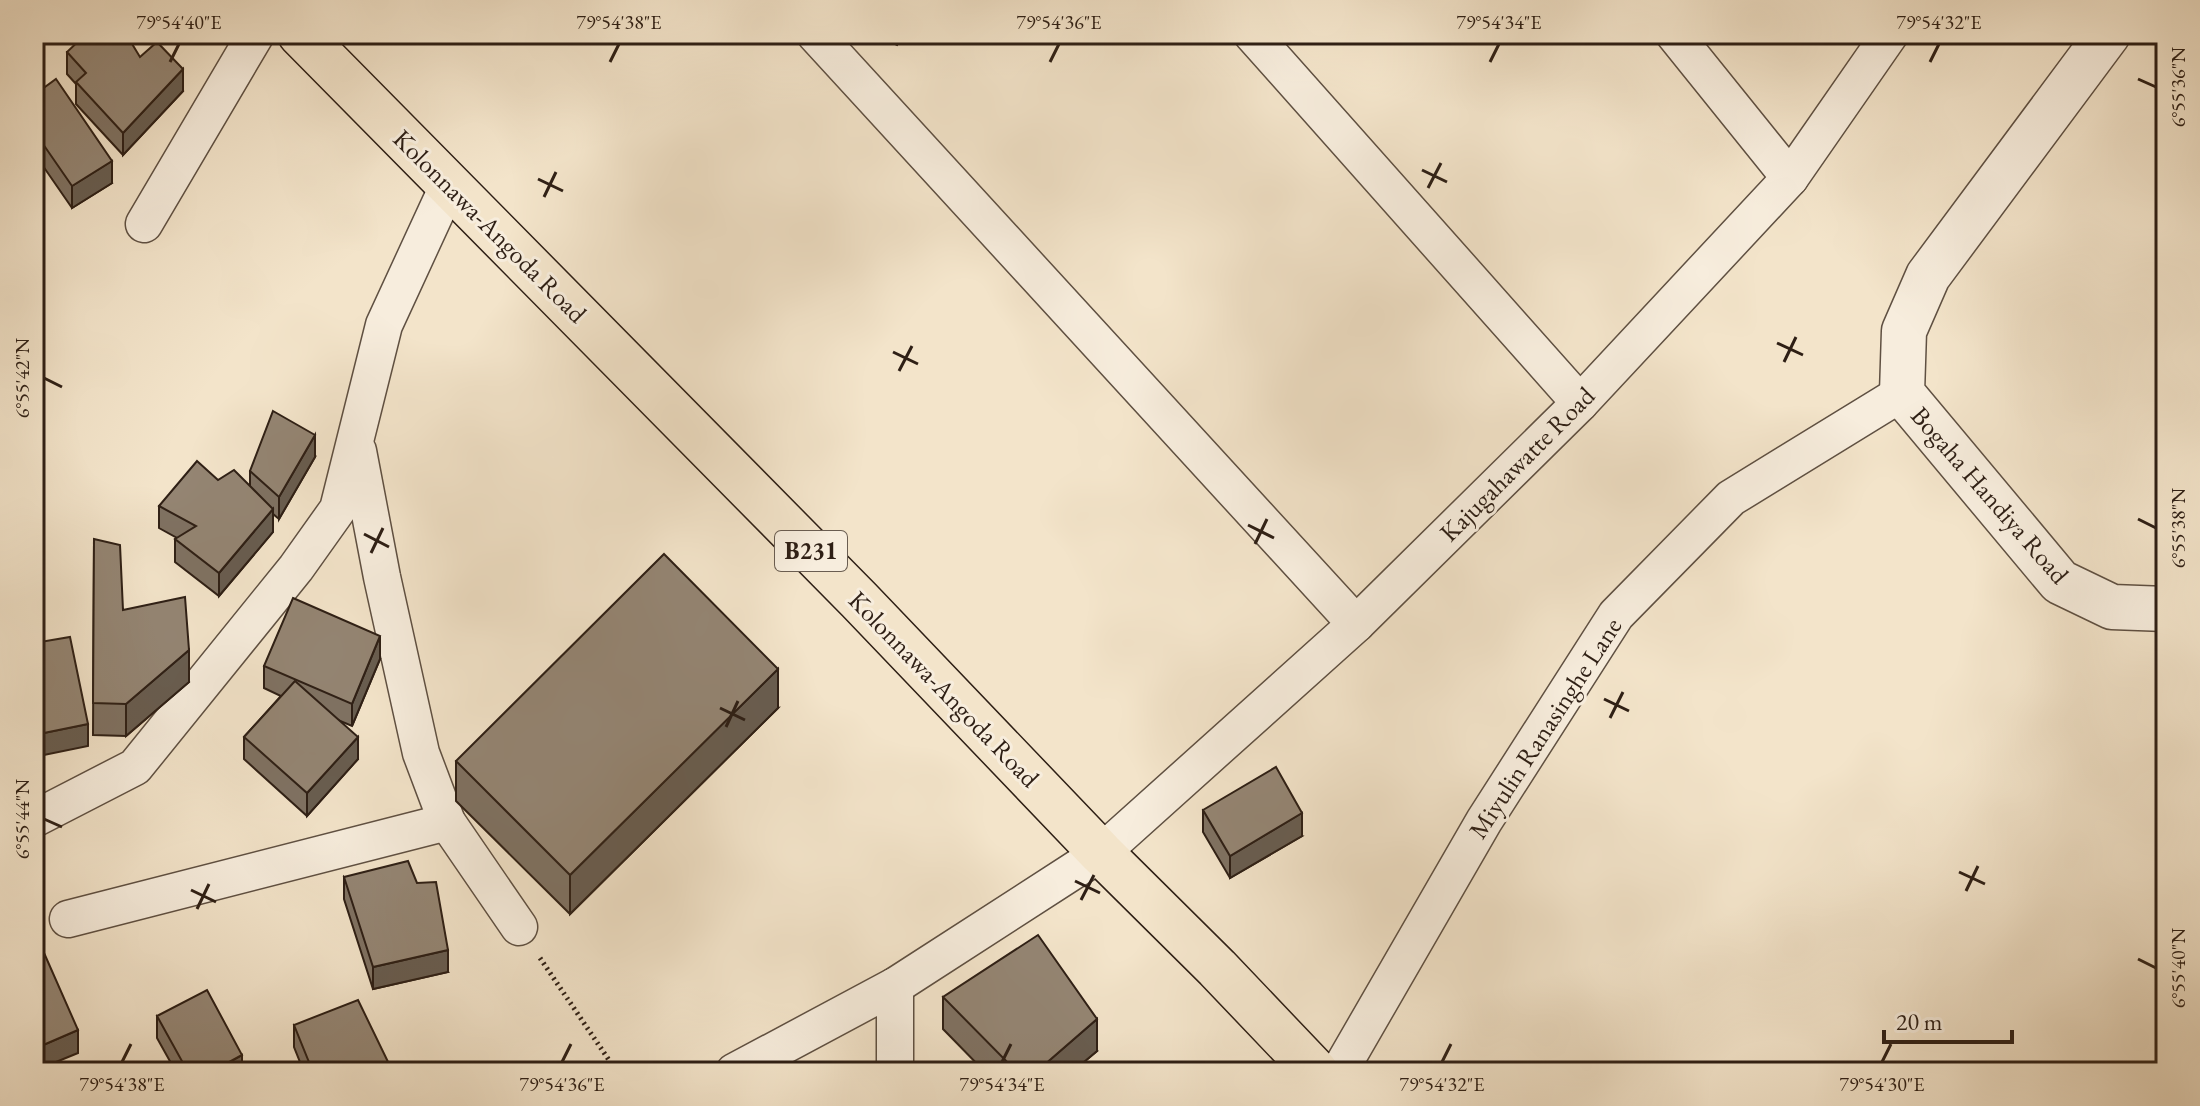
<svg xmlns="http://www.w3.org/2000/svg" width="2200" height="1106" viewBox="0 0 2200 1106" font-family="'EB Garamond',serif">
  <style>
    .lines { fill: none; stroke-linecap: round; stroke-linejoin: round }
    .minor-casing { stroke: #5f5042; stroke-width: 39 }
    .tertiary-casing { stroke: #5f5042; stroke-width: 47 }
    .primary-casing { stroke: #2e1f15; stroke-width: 47 }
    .path { stroke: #2e1f15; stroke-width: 5; stroke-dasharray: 2 4; stroke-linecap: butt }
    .minor { stroke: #f7eddd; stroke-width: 36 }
    .tertiary { stroke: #f7eddd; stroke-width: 44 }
    .primary { stroke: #f3e4ca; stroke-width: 44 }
    .wall { fill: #7f7263; stroke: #2e1f15; stroke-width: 2 }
    .shaded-wall { fill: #685d50; stroke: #2e1f15; stroke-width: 2 }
    .building { fill: #948573; stroke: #2e1f15; stroke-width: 2 }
    .ticks { fill: none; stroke: #2e1f15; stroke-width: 3 }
    .labels { text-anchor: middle; stroke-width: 6; stroke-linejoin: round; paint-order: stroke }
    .shield { fill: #f7eddd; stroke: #6a5d51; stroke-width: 2 }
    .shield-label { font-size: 24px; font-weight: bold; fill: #2e1f15 }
    .street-label { font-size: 26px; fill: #2e1f15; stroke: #f7eddd }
    .neatline { fill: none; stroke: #2e1f15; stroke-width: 3 }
    .ticks-label { font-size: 20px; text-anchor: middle; fill: #2e1f15 }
  </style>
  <rect width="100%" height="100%" fill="#f3e4ca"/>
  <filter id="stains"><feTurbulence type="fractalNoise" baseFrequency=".0025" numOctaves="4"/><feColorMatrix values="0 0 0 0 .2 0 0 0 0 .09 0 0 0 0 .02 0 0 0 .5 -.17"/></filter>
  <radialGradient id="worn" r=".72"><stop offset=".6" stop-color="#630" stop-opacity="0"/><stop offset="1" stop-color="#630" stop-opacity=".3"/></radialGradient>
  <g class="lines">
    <defs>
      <g id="minor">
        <polyline points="815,34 1356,624"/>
        <polyline points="1252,34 1580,403"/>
        <polyline points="1674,34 1790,178"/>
        <polyline points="144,224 256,34"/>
        <polyline points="358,451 382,577 421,753 447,822 519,927"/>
        <polyline points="34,819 135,767 296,568 338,509 384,325 449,184"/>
        <polyline points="68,919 447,822"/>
        <polyline points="895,986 895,1072"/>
        <polyline points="734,1072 895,986 1101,853 1356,624 1580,403 1790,178 1890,34"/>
        <polyline points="1339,1072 1484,821 1616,615 1731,498 1902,393"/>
      </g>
      <polyline id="tertiary" points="2108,34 1928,276 1904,331 1902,393 2060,582 2112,607 2166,609"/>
      <polyline id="primary" points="300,34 859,600 1101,853 1217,968 1316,1072"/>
    </defs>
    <use href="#minor" class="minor-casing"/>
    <use href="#tertiary" class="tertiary-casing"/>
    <use href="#primary" class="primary-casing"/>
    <polyline class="path" points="540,958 617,1072"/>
    <use href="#minor" class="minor"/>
    <use href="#tertiary" class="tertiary"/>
    <use href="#primary" class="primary"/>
  </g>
  <g class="wall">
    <polygon points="875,34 903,34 897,45"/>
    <polygon points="67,52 140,57 183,91 123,155 76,104 76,84 67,74"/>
    <polygon points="34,95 112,183 72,208 34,153"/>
    <polygon points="315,457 279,519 273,514 273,532 219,596 175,562 175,539 177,538 159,528 159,506 218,480 250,486 250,471"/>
    <polygon points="94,539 123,610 189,682 126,736 93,735"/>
    <polygon points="380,659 352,726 338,720 358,759 307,816 244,759 244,737 281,696 264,688 264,666"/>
    <polygon points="778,708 570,914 456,801 456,761"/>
    <polygon points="1203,810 1302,836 1230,878 1203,832"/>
    <polygon points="344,877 448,972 373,989 344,899"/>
    <polygon points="943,997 1097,1051 1072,1072 985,1072 943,1029"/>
    <polygon points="157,1016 242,1072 176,1072 157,1038"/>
    <polygon points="294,1025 390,1072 304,1072 294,1047"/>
  </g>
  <g class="shaded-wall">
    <polygon points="897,34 903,34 897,45"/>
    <polygon points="183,69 183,91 123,155 123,133"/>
    <polygon points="112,161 112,183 72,208 72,186"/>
    <polygon points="315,435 315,457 279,519 279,497"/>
    <polygon points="273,509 273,532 219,596 219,573"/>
    <polygon points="380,636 380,659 352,726 352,704"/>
    <polygon points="189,650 189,682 126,736 126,704"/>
    <polygon points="778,669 778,708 570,914 570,875"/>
    <polygon points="88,724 88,746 34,757 34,735"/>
    <polygon points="358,737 358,759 307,816 307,793"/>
    <polygon points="1302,813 1302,836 1230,878 1230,856"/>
    <polygon points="448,950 448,972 373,989 373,967"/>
    <polygon points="1097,1019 1097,1051 1072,1072 1036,1072"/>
    <polygon points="78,1030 78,1053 34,1071 34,1049"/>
    <polygon points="242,1055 242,1072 211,1072"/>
    <polygon points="390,1066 390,1072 373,1072"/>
  </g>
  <g class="building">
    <polygon points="86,34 126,34 140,57 157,42 183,69 123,133 76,82 86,73 67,52"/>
    <polygon points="56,79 112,161 72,186 34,131 34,95"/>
    <polygon points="273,411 315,435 279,497 250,471"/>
    <polygon points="197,461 218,480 234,470 273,509 219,573 175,539 196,526 159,506"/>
    <polygon points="94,539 120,545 123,610 185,597 189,650 126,704 93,703"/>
    <polygon points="664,554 778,669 570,875 456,761"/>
    <polygon points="293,598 380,636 352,704 264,666"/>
    <polygon points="70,637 88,724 34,735 34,643"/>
    <polygon points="295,681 358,737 307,793 244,737"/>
    <polygon points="1276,767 1302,813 1230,856 1203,810"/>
    <polygon points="408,861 417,883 436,882 448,950 373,967 344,877"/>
    <polygon points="1038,935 1097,1019 1036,1072 1017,1072 943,997"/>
    <polygon points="37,937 78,1030 34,1049 34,939"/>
    <polygon points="207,990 242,1055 211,1072 188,1072 157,1016"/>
    <polygon points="358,1000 390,1066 373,1072 313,1072 294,1025"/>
  </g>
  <path class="ticks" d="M170,62L179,44M610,62L619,44M1050,62L1059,44M1490,62L1499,44M1930,62L1939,44M2138,79L2156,87M1422,170L1447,182M538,179L563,191M1428,188L1441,163M544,197L556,172M1777,343L1803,355M893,352L918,364M1784,362L1796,337M899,371L912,346M44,378L62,387M2138,519L2156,528M1248,525L1274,538M364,534L389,547M1255,544L1267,519M371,553L383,528M1604,699L1629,711M720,708L745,720M1610,718L1623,692M726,727L738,701M44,819L62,827M1959,872L1985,884M1075,881L1100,893M191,890L216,902M1966,891L1978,866M1081,900L1094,875M197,909L209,884M2138,959L2156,968M122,1062L131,1044M562,1062L571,1044M1002,1062L1011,1044M1442,1062L1451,1044M1882,1062L1891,1044"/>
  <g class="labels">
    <rect class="shield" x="775" y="531" width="72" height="40" rx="6"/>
    <g class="shield-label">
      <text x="811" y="559">B231</text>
    </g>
    <g class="street-label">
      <text transform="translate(490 226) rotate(45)" y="9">Kolonnawa-Angoda Road</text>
      <text transform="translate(1517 464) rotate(-45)" y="9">Kajugahawatte Road</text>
      <text transform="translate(1990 495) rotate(49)" y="9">Bogaha Handiya Road</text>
      <text transform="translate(944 689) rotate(46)" y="9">Kolonnawa-Angoda Road</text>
      <text transform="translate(1545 728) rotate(-57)" y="9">Miyulin Ranasinghe Lane</text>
    </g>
  </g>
  <rect width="2200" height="1106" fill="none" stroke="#f3e4ca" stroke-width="88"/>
  <path d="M1884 1030v12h128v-12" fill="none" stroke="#2e1f15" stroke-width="4"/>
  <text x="1896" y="1030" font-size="24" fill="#2e1f15" stroke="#f7eddd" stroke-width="6" paint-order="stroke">20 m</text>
  <rect x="44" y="44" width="2112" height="1018" class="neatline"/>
  <g class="ticks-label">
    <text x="179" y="29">79°54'40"E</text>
    <text x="619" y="29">79°54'38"E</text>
    <text x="1059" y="29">79°54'36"E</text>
    <text x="1499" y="29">79°54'34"E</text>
    <text x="1939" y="29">79°54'32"E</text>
    <text transform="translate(2178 87) rotate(-90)" y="7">6°55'36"N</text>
    <text transform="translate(22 378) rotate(-90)" y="7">6°55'42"N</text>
    <text transform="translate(2178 528) rotate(-90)" y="7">6°55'38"N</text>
    <text transform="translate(22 819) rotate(-90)" y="7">6°55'44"N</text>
    <text transform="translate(2178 968) rotate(-90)" y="7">6°55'40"N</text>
    <text x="122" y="1091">79°54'38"E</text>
    <text x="562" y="1091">79°54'36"E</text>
    <text x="1002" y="1091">79°54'34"E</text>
    <text x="1442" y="1091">79°54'32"E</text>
    <text x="1882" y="1091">79°54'30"E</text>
  </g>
  <rect width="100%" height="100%" filter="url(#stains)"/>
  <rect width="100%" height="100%" fill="url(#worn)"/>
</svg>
